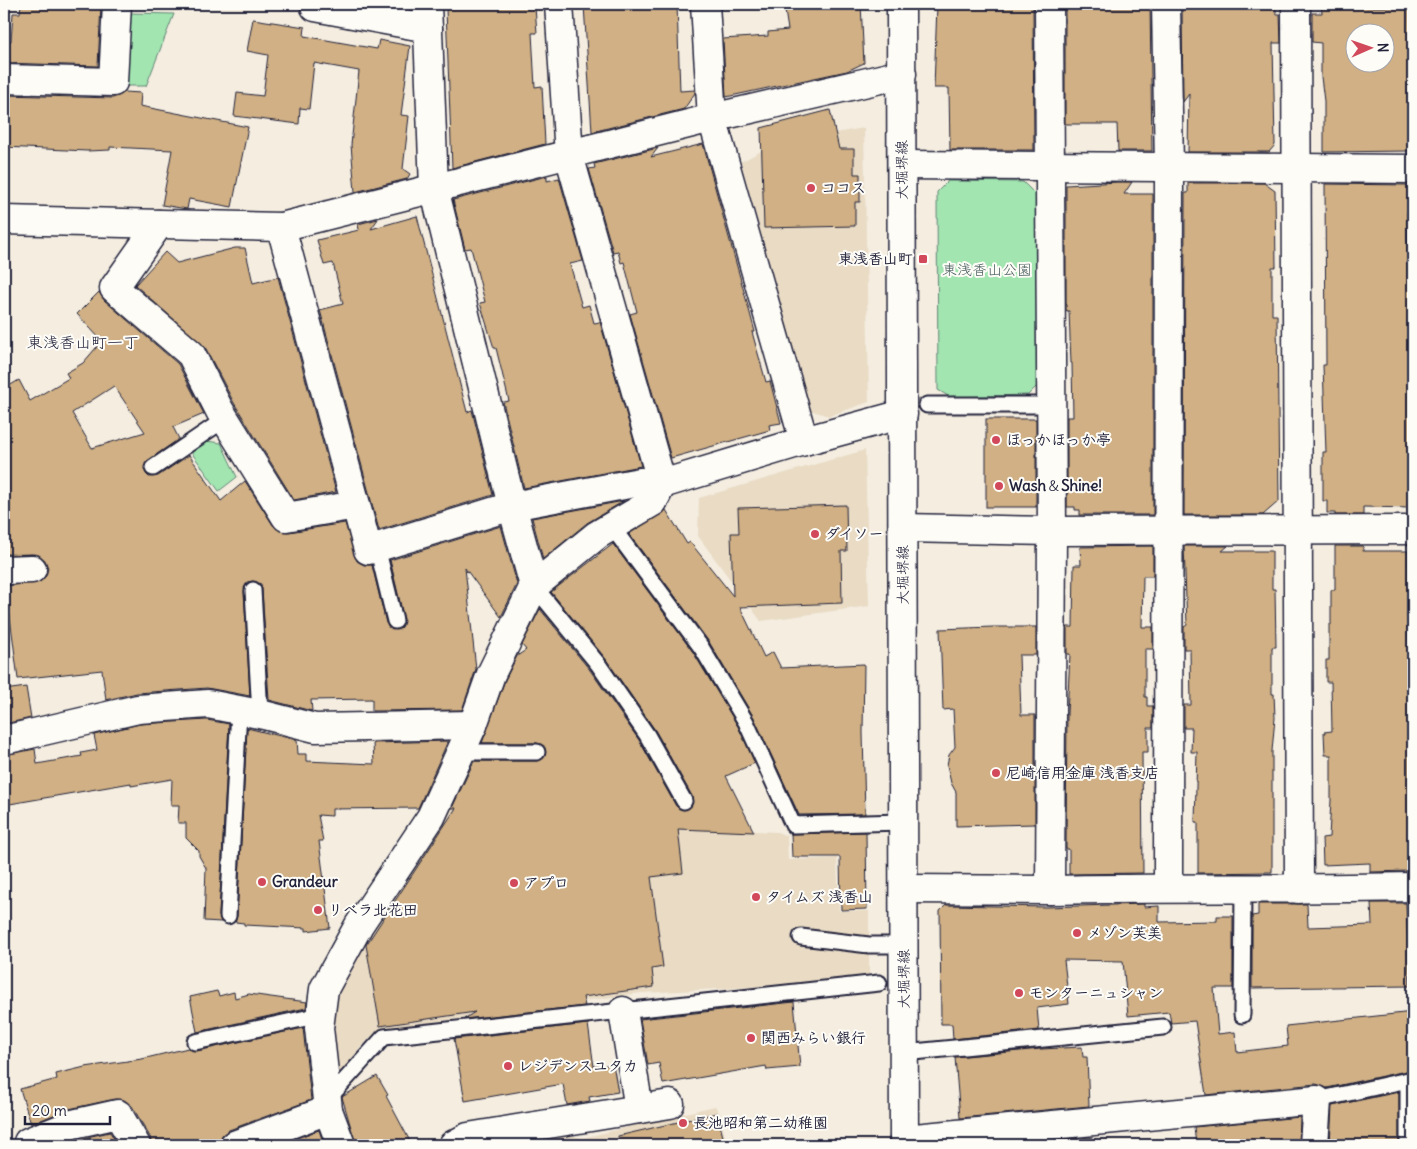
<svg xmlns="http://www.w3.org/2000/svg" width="1417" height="1149" viewBox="0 0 1417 1149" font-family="Delius,'Klee One',sans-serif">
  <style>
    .built { fill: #e9dbc4 }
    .green { fill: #a2e5b0; stroke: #628476 }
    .building { fill: #d0b084; stroke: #22223b; fill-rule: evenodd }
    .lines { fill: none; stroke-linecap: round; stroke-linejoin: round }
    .lane-casing { stroke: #22223b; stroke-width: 19 }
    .street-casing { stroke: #22223b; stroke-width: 31 }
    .secondary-casing { stroke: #22223b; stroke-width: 31 }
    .lane { stroke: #fdfcf7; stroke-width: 15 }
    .street { stroke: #fdfcf7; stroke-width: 28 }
    .secondary { stroke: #fdfcf7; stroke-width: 28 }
    .poi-dot { fill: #d1495b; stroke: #fdfcf7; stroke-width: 2 }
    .labels { text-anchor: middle; stroke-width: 4; stroke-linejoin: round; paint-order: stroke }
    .street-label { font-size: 15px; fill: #22223b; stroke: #fdfcf7 }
    .poi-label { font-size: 15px; font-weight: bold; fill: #22223b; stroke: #fdfcf7; text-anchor: start }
    .park-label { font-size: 15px; fill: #485c5e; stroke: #fdfcf7 }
    .neighbourhood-label { font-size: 16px; fill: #22223b; stroke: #fdfcf7 }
  </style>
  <rect width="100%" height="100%" fill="#f4ede0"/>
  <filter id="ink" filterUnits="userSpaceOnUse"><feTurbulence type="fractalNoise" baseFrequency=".02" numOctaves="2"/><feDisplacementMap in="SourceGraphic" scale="10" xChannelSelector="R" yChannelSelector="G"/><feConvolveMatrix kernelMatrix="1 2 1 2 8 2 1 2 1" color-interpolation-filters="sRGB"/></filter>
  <g filter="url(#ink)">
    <g class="built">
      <polygon points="864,128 869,402 829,416 810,410 741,162 774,144"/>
      <polygon points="865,450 869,606 761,621 698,536 699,498"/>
      <polygon points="455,796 604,800 681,827 777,832 787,836 788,860 837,858 839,911 869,911 869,981 641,993 378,1030 360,1048 335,1080 331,1077 334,989"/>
      <polygon points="715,1106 719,1112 727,1145 531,1145 534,1141 563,1134 583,1138"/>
    </g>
    <g class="green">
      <polygon points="130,13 174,14 146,86 126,86"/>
      <polygon points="948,181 1023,182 1036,195 1038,385 1028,395 950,397 938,390 937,192"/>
      <polygon points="206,441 221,443 237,477 219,491 191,452"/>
    </g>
    <g class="building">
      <polygon points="21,4 101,4 98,66 4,63 4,41 11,41 13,13 20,13"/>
      <polygon points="454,4 526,4 526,8 535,7 537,33 532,33 535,87 542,86 545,144 452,168 446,9 454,8"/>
      <polygon points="631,4 631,8 677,5 680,91 695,90 695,93 684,109 592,132 584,5"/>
      <polygon points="784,4 861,4 864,63 847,71 726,97 723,39 768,36 768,32 788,30"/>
      <polygon points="937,4 1033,4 1034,150 950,150 949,88 934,88"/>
      <polygon points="1065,4 1150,4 1152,151 1118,151 1117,124 1065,124"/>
      <polygon points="1182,4 1276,4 1276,14 1280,14 1281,43 1273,43 1275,145 1269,152 1188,152 1189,94 1183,102"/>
      <path d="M1321,4H1366V7H1410L1411,43H1413L1410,151L1324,152V101L1321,77V43L1312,42V13H1322ZM1354,32H1384V62H1354Z"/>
      <polygon points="253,19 305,27 304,36 377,49 379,40 410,46 401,115 409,116 403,169 410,174 407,179 355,192 351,145 359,71 314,63 309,109 300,108 299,124 234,116 237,93 263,96 268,55 247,51"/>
      <polygon points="125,92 141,93 140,106 248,127 232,207 189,199 187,209 162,205 172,150 110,147 110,150 87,151 4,147 4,95 113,98"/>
      <polygon points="830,110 839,149 854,149 854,174 860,174 860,202 855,202 855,226 764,228 761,128"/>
      <polygon points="703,144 748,306 755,332 752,332 766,382 770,381 781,423 769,425 770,430 671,458 630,314 637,312 624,262 621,263 618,251 613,252 589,169 595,168 594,164 658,148 651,157"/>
      <polygon points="547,176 547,181 559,178 583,261 570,264 582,307 589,305 594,323 600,322 641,466 524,488 503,402 509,401 496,348 494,348 480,303 485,302 471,248 465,249 453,200"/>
      <polygon points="1118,182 1132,182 1124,194 1153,194 1153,515 1080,515 1080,510 1075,510 1075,507 1067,507 1067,417 1073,417 1072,363 1071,363 1069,311 1066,311 1066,185"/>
      <polygon points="1188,183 1264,183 1275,191 1276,267 1272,267 1272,315 1277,315 1279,501 1263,515 1184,515 1185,193 1188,193"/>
      <polygon points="1325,184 1409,185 1413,188 1413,211 1407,212 1408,283 1413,283 1412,399 1410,399 1413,508 1363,507 1363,515 1335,515 1335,513 1327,513 1327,501 1323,501 1323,452 1326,452 1323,365 1326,365"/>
      <polygon points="417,216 467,412 472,410 493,495 379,530 320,310 343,304 333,263 324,265 317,240 359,230 358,224 378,219 371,229"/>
      <polygon points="235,248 245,248 253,283 278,277 336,492 294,500 234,403 205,347 135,285 165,252 177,263"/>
      <path d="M99,292L104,300L178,364L204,414L173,427L179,439L147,461L144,468L146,474L149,477L158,476L189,455L221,501L245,481L273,525L280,531L289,532L345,523L357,561L364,565H372L386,623L392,630L401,628L404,619L390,560L501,526L517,584L501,617L465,568L476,669L462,710L372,711V699L311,700L312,711L269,700L262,589L261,584L253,581L247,582L244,591L250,696L207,688L137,693L106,700L102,670L18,679L6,586L40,582L46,576L48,568L45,560L39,555L4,554V389L19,380L30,401L69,378L66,373L83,363L102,341L77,314ZM114,386L145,432L92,448L72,413Z"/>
      <rect x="986" y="419" width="50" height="88"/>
      <polygon points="624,501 587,523 543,559 532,518"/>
      <polygon points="846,505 847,551 841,551 842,603 740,607 764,657 773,652 781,668 864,664 863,733 865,814 799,815 754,718 709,642 629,534 666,510 687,544 690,542 733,596 731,533 739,533 738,508"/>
      <polygon points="613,544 693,652 738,726 755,763 726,776 754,832 678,829 683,873 651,877 663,967 652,969 654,987 583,997 585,1006 464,1019 475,1012 380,1026 366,945 456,808 452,808 474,761 537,761 545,756 545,748 537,743 482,743 505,680 517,656 526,650 522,645 540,609 590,670 639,740 676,806 684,810 692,805 692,796 655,730 605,658 551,592"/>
      <polygon points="1153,546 1153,576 1143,576 1142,627 1153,627 1153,649 1145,649 1145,697 1147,697 1147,706 1153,706 1153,728 1148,728 1148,752 1142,752 1143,873 1069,874 1069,849 1066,849 1067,714 1070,654 1067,654 1067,627 1073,627 1074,565 1081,565 1080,547"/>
      <polygon points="1184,546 1228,546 1222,551 1272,551 1272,589 1275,589 1276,647 1272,647 1272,694 1274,694 1275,718 1272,751 1272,872 1198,873 1198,822 1195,822 1197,752 1191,752 1192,728 1184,728 1184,705 1191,705 1190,649 1184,649 1184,627 1187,625"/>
      <polygon points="1335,546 1363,546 1363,551 1408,551 1409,590 1412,590 1413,613 1407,613 1413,714 1410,714 1409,871 1370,872 1370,863 1323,865 1322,838 1329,837 1331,800 1331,755 1325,755 1324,732 1332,731 1331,682 1326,682 1326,660 1329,660 1329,625 1331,625 1331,590 1335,590"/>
      <polygon points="993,627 1036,627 1036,655 1019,655 1021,715 1035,715 1035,824 956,826 956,792 951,783 947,765 949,755 955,747 953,709 943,710 940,629"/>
      <polygon points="26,687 31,718 4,724 4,690"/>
      <polygon points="207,720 229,724 219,916 221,922 204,921 206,868 199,856 199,851 186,838 186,823 178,823 179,805 171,805 172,779 131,786 131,783 4,805 4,755 35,749 37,764 82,756 81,753 97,750 94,735 140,724"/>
      <polygon points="247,728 297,740 298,754 306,754 306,761 374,764 373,743 448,741 418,808 332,809 332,816 318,815 323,841 319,841 330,928 306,931 306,928 244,925 244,923 235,922 237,916"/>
      <polygon points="866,832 867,909 841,910 840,857 792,857 791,834"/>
      <polygon points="1371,903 1406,903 1410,986 1252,988 1252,916 1258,915 1258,904 1307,904 1308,927 1372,925"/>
      <polygon points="1144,904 1144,907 1159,906 1159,922 1217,921 1217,916 1233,916 1233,988 1214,988 1218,1034 1235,1032 1237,1052 1288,1046 1286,1026 1413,1012 1413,1073 1406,1071 1327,1088 1316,1084 1206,1095 1195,1021 1171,1023 1169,1012 1128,1016 1123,961 1064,960 1069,1004 1037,1008 1039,1030 953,1039 952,1024 941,1024 940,911 946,905 1046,907"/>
      <polygon points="217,991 219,996 234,992 235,998 249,994 307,1002 306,1008 197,1032 190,997"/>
      <polygon points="794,1002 800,1067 767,1070 766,1066 663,1084 659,1063 648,1065 640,1019"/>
      <polygon points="588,1024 594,1067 613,1064 618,1092 589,1097 590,1101 567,1105 563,1084 465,1101 454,1039"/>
      <polygon points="303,1028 311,1100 229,1130 222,1135 219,1145 152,1145 150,1137 132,1106 124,1100 115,1099 69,1109 31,1124 20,1089 57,1079 56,1074 85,1067 142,1059 188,1048 197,1051"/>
      <polygon points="1082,1047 1083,1057 1087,1057 1089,1106 960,1118 955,1057 1041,1049"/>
      <polygon points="377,1076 388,1095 386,1096 412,1145 356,1145 342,1097"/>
      <polygon points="1399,1092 1399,1145 1330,1145 1332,1106"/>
      <polygon points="717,1113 725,1145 619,1145 618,1136"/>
      <polygon points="1300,1117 1299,1145 1196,1145 1194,1127"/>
      <polygon points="319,1130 324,1145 278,1145"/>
      <polygon points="110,1132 118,1145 62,1145 78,1139"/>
      <polygon points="1091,1137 1092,1145 1042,1145 1042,1142"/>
    </g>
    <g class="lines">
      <defs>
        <g id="lane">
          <polyline points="927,405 1050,405"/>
          <polyline points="153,468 225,419"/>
          <polyline points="612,527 701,647 746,722 793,825 902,822"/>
          <polyline points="377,547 395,621"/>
          <polyline points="534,586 598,664 647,735 684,801"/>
          <polyline points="253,590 260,714"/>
          <polyline points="460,752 537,752"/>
          <polyline points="228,916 239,710"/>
          <polyline points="801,937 869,945 904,945"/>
          <polyline points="1242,1015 1243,888"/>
          <polyline points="195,1042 320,1015"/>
          <polyline points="904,1053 1163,1027"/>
          <polyline points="327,1100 384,1037 879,983"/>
          <polyline points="1317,1100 1408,1080 1408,1145"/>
        </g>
        <g id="street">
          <polyline points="427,4 434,188 512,506 534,586"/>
          <polyline points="705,4 712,118 804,441"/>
          <path d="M1049,4L1052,531L1050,890C1171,887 1292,890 1413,887"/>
          <polyline points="1166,4 1169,167 1168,887"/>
          <polyline points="1296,4 1299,889"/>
          <polyline points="315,7 428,28"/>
          <polyline points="4,79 113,82 117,4"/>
          <polyline points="902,165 1413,169"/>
          <polyline points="159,224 114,288 191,354 220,411 286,517 356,505 368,550 512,506 640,482 662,484 804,441 903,414"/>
          <polyline points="281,227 356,505"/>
          <polyline points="903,528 1052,531 1413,530"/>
          <polyline points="4,570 32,569"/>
          <polyline points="4,740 138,709 208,704 264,715 315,728 473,725"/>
          <polyline points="904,889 1050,890"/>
          <polyline points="623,1011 639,1109"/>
          <polyline points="904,1139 1317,1100 1314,1145"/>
          <polyline points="28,1142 73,1124 118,1114 136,1145"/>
          <polyline points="234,1145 328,1110"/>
          <polyline points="341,1145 328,1110 327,1100 319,1028 324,989 359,925 431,817 473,725 491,674 534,586 597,535 653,502 662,484 569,155 559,4"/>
          <polyline points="453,1145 468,1137 670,1104"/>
        </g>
        <g id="secondary">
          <polyline points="901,4 904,1145"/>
          <polyline points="4,220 281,227 712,118 902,74"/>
        </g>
      </defs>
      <use href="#lane" class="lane-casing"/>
      <use href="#street" class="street-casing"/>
      <use href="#secondary" class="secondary-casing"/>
      <use href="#lane" class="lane"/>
      <use href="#street" class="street"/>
      <use href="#secondary" class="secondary"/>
    </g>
  </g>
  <g class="poi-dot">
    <circle cx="811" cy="188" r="5"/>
    <rect x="918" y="254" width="10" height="10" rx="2.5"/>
    <circle cx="996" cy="440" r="5"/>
    <circle cx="999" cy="486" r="5"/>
    <circle cx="815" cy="534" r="5"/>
    <circle cx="996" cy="773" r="5"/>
    <circle cx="262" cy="882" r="5"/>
    <circle cx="514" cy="883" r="5"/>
    <circle cx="756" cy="897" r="5"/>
    <circle cx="318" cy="910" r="5"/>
    <circle cx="1077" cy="933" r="5"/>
    <circle cx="1019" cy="993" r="5"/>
    <circle cx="751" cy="1038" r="5"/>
    <circle cx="508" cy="1066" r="5"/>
    <circle cx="683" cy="1123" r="5"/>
  </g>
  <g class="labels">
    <g class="street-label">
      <text transform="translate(902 170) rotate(-90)" y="5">大堀堺線</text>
      <text transform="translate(903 575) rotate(-90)" y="5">大堀堺線</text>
      <text transform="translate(904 979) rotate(-90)" y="5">大堀堺線</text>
    </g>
    <g class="poi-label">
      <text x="821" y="193">ココス</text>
      <text x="913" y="264" text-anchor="end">東浅香山町</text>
      <text x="1006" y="445">ほっかほっか亭</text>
      <text x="1009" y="491">Wash＆Shine!</text>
      <text x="825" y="539">ダイソー</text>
      <text x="1006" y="778">尼崎信用金庫 浅香支店</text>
      <text x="272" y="887">Grandeur</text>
      <text x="524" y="888">アプロ</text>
      <text x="766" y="902">タイムズ 浅香山</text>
      <text x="328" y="915">リベラ北花田</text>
      <text x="1087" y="938">メゾン芙美</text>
      <text x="1029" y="998">モンターニュシャン</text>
      <text x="761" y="1043">関西みらい銀行</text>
      <text x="518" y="1071">レジデンスユタカ</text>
      <text x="693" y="1128">長池昭和第二幼稚園</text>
    </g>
    <g class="park-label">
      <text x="987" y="275">東浅香山公園</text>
    </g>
    <g class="neighbourhood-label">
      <text x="83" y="348">東浅香山町一丁</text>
    </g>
  </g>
  <rect width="1417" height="1149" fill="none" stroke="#fdfcf7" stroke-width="20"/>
  <rect x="10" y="10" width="1397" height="1129" fill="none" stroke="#22223b" stroke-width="2" filter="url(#ink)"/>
  <g transform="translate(1370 48) rotate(88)"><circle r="24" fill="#fdfcf7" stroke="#a5a5ac"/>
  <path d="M0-4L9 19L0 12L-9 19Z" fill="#d1495b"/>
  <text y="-8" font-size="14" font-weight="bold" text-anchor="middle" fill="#22223b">N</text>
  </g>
  <path d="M25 1116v8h85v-8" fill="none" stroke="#22223b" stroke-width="2.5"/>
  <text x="32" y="1116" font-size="15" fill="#22223b" stroke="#fdfcf7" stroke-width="4" paint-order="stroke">20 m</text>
</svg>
